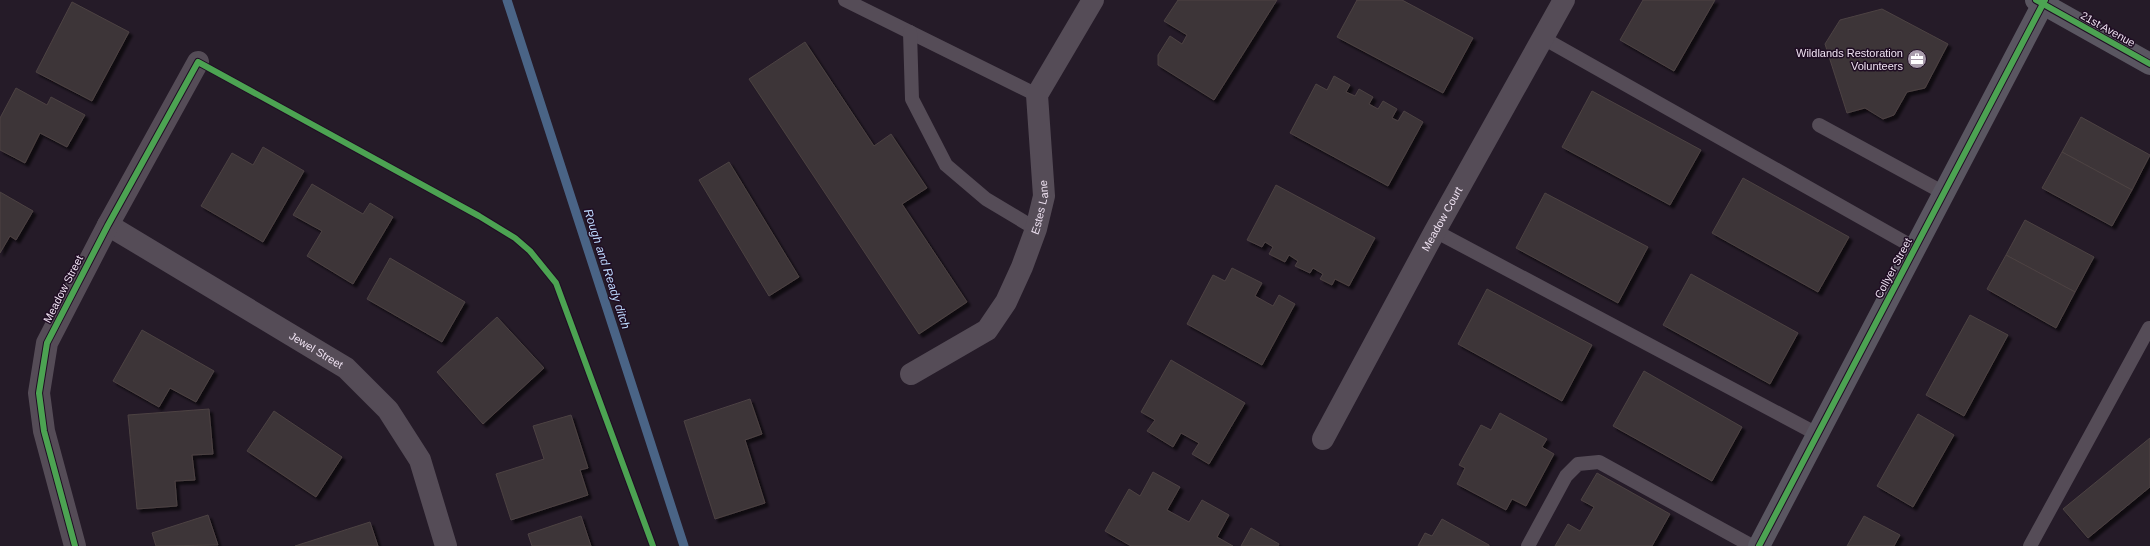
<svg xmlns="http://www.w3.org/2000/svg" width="2150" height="546" viewBox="0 0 2150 546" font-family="Arial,sans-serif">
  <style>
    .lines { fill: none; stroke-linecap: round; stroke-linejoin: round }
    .stream { stroke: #4a6486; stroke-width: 9 }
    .building { fill: #3e3537; stroke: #4c4243; filter: url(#shadow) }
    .lane { stroke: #554c57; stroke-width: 14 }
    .street { stroke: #554c57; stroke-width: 22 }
    .secondary { stroke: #5a5661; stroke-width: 22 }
    .cycleway-casing { stroke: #1f0d23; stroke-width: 8 }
    .cycleway { stroke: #4ca352; stroke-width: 6 }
    .labels { text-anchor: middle; stroke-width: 3; stroke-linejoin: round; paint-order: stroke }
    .street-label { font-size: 11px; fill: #efe2f2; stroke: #1f0d23 }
    .poi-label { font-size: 11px; fill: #efe2f2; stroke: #1f0d23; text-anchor: end }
    .water-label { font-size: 12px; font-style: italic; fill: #bdd9fd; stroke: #1f0d23 }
  </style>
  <defs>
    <filter id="shadow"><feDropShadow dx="3.5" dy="3.5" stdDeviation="1" flood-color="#0009"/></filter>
  </defs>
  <rect width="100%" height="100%" fill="#251b28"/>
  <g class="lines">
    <polyline class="stream" points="507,0 684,546"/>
  </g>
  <g class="building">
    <polygon points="1178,0 1277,0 1214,100 1158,65 1158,55 1170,36 1182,44 1187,35 1164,21"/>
    <polygon points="1357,0 1402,0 1473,38 1443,93 1337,37"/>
    <polygon points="1643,0 1715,0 1674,71 1620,40"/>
    <polygon points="72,2 129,32 92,101 36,72"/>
    <polygon points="1882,9 1948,44 1925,88 1907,92 1894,115 1883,119 1865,108 1847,113 1825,44 1840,20"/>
    <polygon points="805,42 874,146 891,134 927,188 902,204 967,302 919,334 749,79"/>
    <polygon points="1334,76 1350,85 1346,92 1355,96 1359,89 1373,97 1369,104 1378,109 1383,101 1397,109 1392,118 1398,121 1404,111 1423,122 1388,186 1290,133 1316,84 1327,90"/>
    <polygon points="16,88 47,105 51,97 85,115 67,147 40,133 25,163 0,150 0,118"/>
    <polygon points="1592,91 1701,150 1670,205 1562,147"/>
    <polygon points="2081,117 2150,155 2132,190 2062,152"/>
    <polygon points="263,147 304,171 263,242 201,206 232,153 253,165"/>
    <polygon points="2062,152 2132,190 2112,226 2042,188"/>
    <polygon points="729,162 799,277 769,296 699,180"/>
    <polygon points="1743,178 1849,237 1818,292 1712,233"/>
    <polygon points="312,184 363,214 370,203 393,217 353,284 307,256 322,231 293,215"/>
    <polygon points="1276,185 1375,238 1349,286 1335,279 1332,285 1320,279 1323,274 1313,268 1310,273 1295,266 1298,261 1289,255 1285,262 1269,254 1273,247 1265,242 1262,247 1247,240"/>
    <polygon points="0,192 33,211 16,240 10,236 0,253"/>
    <polygon points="1545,193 1648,247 1618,303 1516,248"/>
    <polygon points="2025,220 2094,257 2075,292 2006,255"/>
    <polygon points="2006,255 2075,292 2056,328 1987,289"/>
    <polygon points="390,258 465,302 442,342 367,299"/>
    <polygon points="1232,268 1262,283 1255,296 1273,306 1279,295 1295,304 1262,365 1187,324 1213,275 1225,281"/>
    <polygon points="1691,274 1798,333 1770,384 1663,325"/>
    <polygon points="1487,289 1592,345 1562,401 1458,344"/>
    <polygon points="1970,315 2008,335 1964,416 1926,395"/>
    <polygon points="497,317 544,368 483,424 437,372"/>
    <polygon points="142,330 214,371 196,402 170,388 159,407 113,381"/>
    <polygon points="1171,360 1245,403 1209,464 1192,454 1199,443 1181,433 1173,447 1147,431 1155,420 1141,412"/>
    <polygon points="1644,371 1742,427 1712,481 1613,426"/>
    <polygon points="750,399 762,434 745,440 765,503 715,519 684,421"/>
    <polygon points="209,409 213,454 192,455 195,480 175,481 177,506 137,509 128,415"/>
    <polygon points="274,411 342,457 316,497 247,451"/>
    <polygon points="1500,413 1547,439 1542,447 1554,454 1526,506 1512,499 1506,510 1457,484 1465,468 1459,465 1481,425 1491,430"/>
    <polygon points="1918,414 1954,435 1913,507 1877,486"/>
    <polygon points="571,415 588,468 580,470 588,495 511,520 496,474 544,459 533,426"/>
    <polygon points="2150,438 2150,487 2088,538 2063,509"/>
    <polygon points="1153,472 1180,487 1167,510 1189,522 1202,500 1229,515 1217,537 1233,546 1131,546 1105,531 1129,489 1140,496"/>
    <polygon points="1597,473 1670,514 1652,546 1555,546 1568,524 1580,531 1594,507 1581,500"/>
    <polygon points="208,515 218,545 156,546 152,533"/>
    <polygon points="581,516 591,546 532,546 528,534"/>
    <polygon points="1864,516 1900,535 1894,546 1847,546"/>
    <polygon points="1442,519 1489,545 1489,546 1418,546 1425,533 1432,536"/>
    <polygon points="370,522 378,546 295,546"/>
    <polygon points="1251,528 1279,544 1278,546 1241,546"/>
  </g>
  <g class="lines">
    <g class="lane">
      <polyline points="845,0 1037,95"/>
      <polyline points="910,32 912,99 946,165 986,199 1036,229"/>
      <polyline points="1543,38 1915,248"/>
      <polyline points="1819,125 1944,193"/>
      <polyline points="1435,231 1817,434"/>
      <polyline points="1528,546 1566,476 1578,464 1599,462 1752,546"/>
      <polyline points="2030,546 2149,328 2150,329"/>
    </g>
    <g class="street">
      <path id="s1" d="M108,225L346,368L388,410L420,460L446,546"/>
      <path id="s2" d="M911,374L987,330L1006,302L1022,267L1036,229L1044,196L1037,95L1093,0"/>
      <path id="s3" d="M1323,439L1435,231L1564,0"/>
      <polyline points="75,546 44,431 39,393 47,343 108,225 198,62"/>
    </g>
    <g class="secondary">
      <polyline points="2036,0 2150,64"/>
      <polyline points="1759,546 2045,0"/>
    </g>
    <defs>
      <g id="cycleway">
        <polyline points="2036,0 2150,64"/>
        <polyline points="75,546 44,431 39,393 47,343 108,225 198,62 479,216 515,238 530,251 556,283 653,546"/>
        <polyline points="1759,546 2045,0"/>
      </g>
    </defs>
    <use href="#cycleway" class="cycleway-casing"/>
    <use href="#cycleway" class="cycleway"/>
  </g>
  <defs>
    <symbol id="office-disc" viewBox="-11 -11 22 22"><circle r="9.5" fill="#a89cab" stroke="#1f0d23"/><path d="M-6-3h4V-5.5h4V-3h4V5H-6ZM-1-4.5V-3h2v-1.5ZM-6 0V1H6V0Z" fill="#fff"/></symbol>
  </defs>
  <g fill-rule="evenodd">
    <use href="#office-disc" x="1906" y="48" width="22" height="22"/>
  </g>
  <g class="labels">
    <g class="street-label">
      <text transform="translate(2108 29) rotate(29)" y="4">21st Avenue</text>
      <text dy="4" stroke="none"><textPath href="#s2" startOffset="223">Estes Lane</textPath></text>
      <text dy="4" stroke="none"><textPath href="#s3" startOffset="250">Meadow Court</textPath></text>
      <text transform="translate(1893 268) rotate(-62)" y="4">Collyer Street</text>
      <text transform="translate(63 289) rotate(-63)" y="4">Meadow Street</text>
      <text dy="4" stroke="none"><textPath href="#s1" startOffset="243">Jewel Street</textPath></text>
    </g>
    <g class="poi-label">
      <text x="1903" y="57">Wildlands Restoration<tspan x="1903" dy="13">Volunteers</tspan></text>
    </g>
    <g class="water-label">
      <text transform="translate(607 269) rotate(72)" y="4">Rough and Ready ditch</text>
    </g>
  </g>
</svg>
